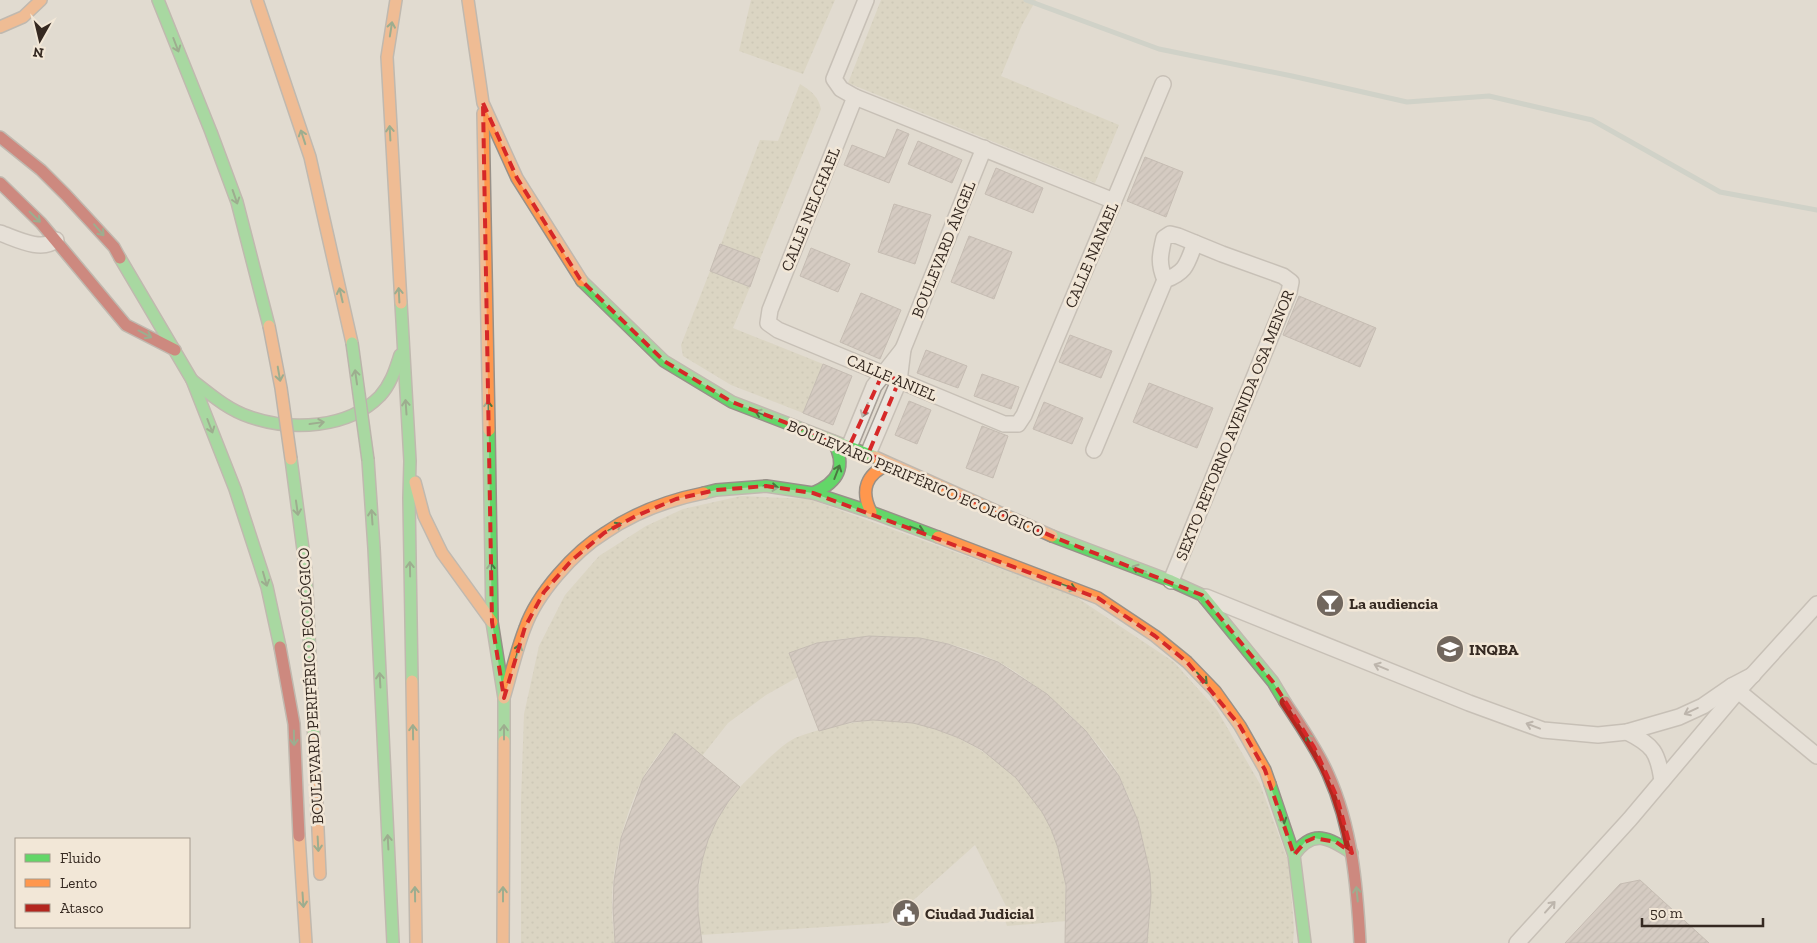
<svg xmlns="http://www.w3.org/2000/svg" width="1817" height="943" viewBox="0 0 1817 943" font-family="'Zilla Slab',serif">
  <style>
    .grass { fill: url(#grass-dots) }
    .lines { fill: none; stroke-linecap: round; stroke-linejoin: round }
    .stream { stroke: #bac7be; stroke-width: 5 }
    .building { fill: url(#building-hatch); stroke: #a2978f }
    .street-casing { stroke: #a7a098; stroke-width: 18 }
    .fast-casing { stroke: #979088; stroke-width: 14 }
    .slow-casing { stroke: #979088; stroke-width: 14 }
    .jam-casing { stroke: #979088; stroke-width: 14 }
    .street { stroke: #eae7e0; stroke-width: 15 }
    .fast { stroke: #63d668; stroke-width: 11 }
    .slow { stroke: #ff974d; stroke-width: 11 }
    .jam { stroke: #b3261e; stroke-width: 11 }
    .fast-bridge-casing { stroke: #8d867f; stroke-width: 14; stroke-linecap: butt }
    .slow-bridge-casing { stroke: #8d867f; stroke-width: 14; stroke-linecap: butt }
    .fast-bridge { stroke: #63d668; stroke-width: 11 }
    .slow-bridge { stroke: #ff974d; stroke-width: 11 }
    .oneway { stroke: #4a7741 }
    .oneway2 { stroke: #908880 }
    .marked { fill: none; stroke: #d62828; stroke-width: 4; stroke-dasharray: 10 6; stroke-linejoin: round }
    .labels { text-anchor: middle; stroke-width: 5; stroke-linejoin: round; paint-order: stroke }
    .street-label { font-size: 16px; fill: #352921; stroke: #f2e7d7 }
    .poi-label { font-size: 16px; font-weight: bold; fill: #352921; stroke: #f2e7d7; text-anchor: start }
  </style>
  <defs>
    <pattern id="grass-dots" width="8" height="8" patternUnits="userSpaceOnUse" patternTransform="scale(1.25)"><rect width="8" height="8" fill="#d2cfb4"/><path d="M2 2h.1M6 6h.1" fill="none" stroke="#b5b29a" stroke-width="1.8" stroke-linecap="round"/></pattern>
    <pattern id="building-hatch" width="6" height="6" patternUnits="userSpaceOnUse" patternTransform="scale(1.25)"><rect width="6" height="6" fill="#c5b9b1"/><path d="M-1 1l2-2M0 6l6-6M5 7l2-2" fill="none" stroke="#a19690"/></pattern>
  </defs>
  <rect width="100%" height="100%" fill="#e1dbd0"/>
  <g class="grass">
    <polygon points="751,0 835,0 803,74 739,51"/>
    <polygon points="881,0 1036,0 1022,25 1001,76 1119,125 1095,183 848,83"/>
    <path d="M800,84C811,91 818,96 821,109L760,259L721,244L760,140L778,141Z"/>
    <polygon points="710,271 750,287 733,328 823,364 803,413 731,385 683,356 681,345"/>
    <path d="M741,496L809,499L1073,595L1174,662L1217,710L1260,784L1289,863L1294,930L1293,943H1147C1155,883 1147,833 1120,778C1108,753 1081,724 1060,706C1041,690 1021,674 999,662C946,635 876,630 818,643C808,645 799,650 790,653L798,677L766,695L728,723L702,756L675,733C664,748 650,763 642,780C618,829 606,888 615,943H521V800L524,714L539,646L565,595L599,556L646,526L683,509Z"/>
    <path d="M873,720C887,721 902,720 915,723C979,738 1040,784 1059,849C1066,873 1066,896 1066,921L1007,926L1004,917L1010,914L975,845L888,923L700,935C696,889 699,840 729,801C737,789 747,780 757,770C767,760 783,744 795,738C820,728 847,723 873,720Z"/>
  </g>
  <g class="lines">
    <polyline class="stream" points="1026,0 1159,49 1292,76 1407,102 1489,96 1592,120 1720,192 1817,210"/>
  </g>
  <g class="building">
    <polygon points="897,129 909,134 889,183 844,165 852,145 885,158"/>
    <polygon points="918,141 962,160 952,183 908,164"/>
    <polygon points="1145,157 1183,172 1166,217 1127,201"/>
    <polygon points="996,168 1043,188 1033,213 985,194"/>
    <polygon points="894,204 931,215 915,264 878,252"/>
    <polygon points="969,236 1012,252 994,299 951,282"/>
    <polygon points="720,244 760,259 750,287 710,271"/>
    <polygon points="811,248 850,264 838,292 800,276"/>
    <polygon points="861,293 901,310 880,359 840,342"/>
    <polygon points="1299,296 1376,328 1360,367 1283,335"/>
    <polygon points="1070,335 1112,351 1101,378 1059,362"/>
    <polygon points="926,350 967,366 958,388 917,373"/>
    <polygon points="823,364 852,376 833,425 803,413"/>
    <polygon points="982,374 1019,387 1011,409 974,396"/>
    <polygon points="1149,383 1213,408 1197,448 1133,422"/>
    <polygon points="909,401 931,410 917,444 895,435"/>
    <polygon points="1044,402 1083,418 1072,444 1033,429"/>
    <polygon points="982,426 1008,436 993,478 966,468"/>
    <polygon points="869,636 920,638 948,644 998,662 1047,694 1086,731 1119,776 1138,821 1150,873 1151,896 1147,943 1065,943 1066,886 1058,848 1051,829 1042,812 1016,778 982,750 959,738 935,729 913,723 873,720 852,722 819,731 789,653 817,643"/>
    <polygon points="675,733 740,787 728,802 717,820 708,840 702,861 698,885 698,911 702,943 615,943 613,908 614,881 621,838 643,778"/>
    <polygon points="1640,880 1709,943 1565,943 1620,884"/>
  </g>
  <g class="lines">
    <defs>
      <g id="street">
        <polyline points="866,0 834,79 841,89 855,97 1114,201"/>
        <polyline points="855,97 770,310 768,323 778,330 1004,424 1018,424 1024,415 1163,84"/>
        <path d="M0,233C17,239 41,252 56,240"/>
        <path d="M1165,280C1158,263 1160,255 1164,238L1170,234L1178,236L1222,254L1283,276L1291,282L1289,292L1171,581"/>
        <polyline points="849,447 874,386 903,349"/>
        <path d="M1094,450L1165,280C1187,272 1187,263 1195,243"/>
        <polyline points="868,454 899,381 903,349 984,148"/>
        <polyline points="1206,597 1469,703 1543,730 1598,735 1627,732 1679,717 1703,706 1732,686 1753,675"/>
        <polyline points="1732,686 1817,756"/>
        <path d="M1627,732C1653,745 1658,752 1662,781"/>
        <polyline points="1517,943 1630,819 1738,691 1817,604"/>
      </g>
      <g id="fast">
        <polyline points="158,0 211,132 237,202 269,326"/>
        <polyline points="120,258 192,380 235,489 267,587 280,647"/>
        <polyline points="582,281 664,361 732,402 875,457"/>
        <polyline points="401,303 410,461 409,498 412,681"/>
        <path d="M192,380C210,394 228,410 250,417C291,431 348,429 380,396C391,384 395,370 400,355"/>
        <polyline points="489,430 492,622 504,698 504,741"/>
        <polyline points="291,459 306,572 314,741"/>
        <polyline points="368,460 374,548 393,943"/>
        <polyline points="704,493 716,490 766,486 813,493 871,512 938,537"/>
        <path d="M813,493C839,482 847,466 833,441"/>
        <polyline points="1052,536 1171,581 1202,595 1273,682 1285,702"/>
        <polyline points="1270,784 1294,855 1305,943"/>
        <path d="M1294,855C1313,828 1329,838 1352,853"/>
      </g>
      <g id="slow">
        <polyline points="257,0 310,157 352,343"/>
        <polyline points="396,0 387,57 401,303"/>
        <polyline points="468,0 483,103 517,178 582,281"/>
        <polyline points="0,27 23,17 41,0"/>
        <polyline points="483,113 489,430"/>
        <polyline points="875,457 1052,536"/>
        <polyline points="415,482 424,516 442,553 492,622"/>
        <path d="M871,512C860,490 866,474 889,464"/>
        <polyline points="938,537 1098,598 1155,636 1187,662 1215,691 1240,726 1265,770 1270,784"/>
        <polyline points="412,681 416,943"/>
        <path d="M504,698C511,675 516,651 525,628C537,594 574,552 605,533C634,513 669,500 704,493"/>
        <polyline points="314,741 320,874"/>
        <polyline points="299,836 306,943"/>
        <polyline points="503,943 504,741"/>
      </g>
      <g id="jam">
        <polyline points="0,137 41,170 66,195 114,247 120,258"/>
        <polyline points="0,183 41,223 126,325 175,350"/>
        <polyline points="280,647 294,724 299,836"/>
        <path d="M1285,702C1300,725 1317,749 1328,774C1352,827 1357,886 1360,943"/>
      </g>
    </defs>
    <use href="#street" class="street-casing"/>
    <use href="#fast" class="fast-casing"/>
    <use href="#slow" class="slow-casing"/>
    <use href="#jam" class="jam-casing"/>
    <use href="#street" class="street"/>
    <use href="#fast" class="fast"/>
    <use href="#slow" class="slow"/>
    <use href="#jam" class="jam"/>
    <defs>
      <polyline id="fast-bridge" points="352,343 368,460"/>
      <polyline id="slow-bridge" points="269,326 281,388 291,459"/>
    </defs>
    <use href="#fast-bridge" class="fast-bridge-casing"/>
    <use href="#slow-bridge" class="slow-bridge-casing"/>
    <use href="#fast-bridge" class="fast-bridge"/>
    <use href="#slow-bridge" class="slow-bridge"/>
  </g>
  <defs><path id="oneway-shaft" d="M-6 0H5M1.5-3L5.5 0L1.5 3" fill="none" stroke-width="1.6" stroke-linecap="round" stroke-linejoin="round" transform="scale(1.25)"/></defs>
  <g class="oneway">
    <use href="#oneway-shaft" transform="translate(391 29) rotate(-81)"/>
    <use href="#oneway-shaft" transform="translate(176 45) rotate(69)"/>
    <use href="#oneway-shaft" transform="translate(390 133) rotate(-93)"/>
    <use href="#oneway-shaft" transform="translate(303 137) rotate(-108)"/>
    <use href="#oneway-shaft" transform="translate(235 197) rotate(71)"/>
    <use href="#oneway-shaft" transform="translate(35 217) rotate(44)"/>
    <use href="#oneway-shaft" transform="translate(99 230) rotate(49)"/>
    <use href="#oneway-shaft" transform="translate(341 295) rotate(-103)"/>
    <use href="#oneway-shaft" transform="translate(399 295) rotate(-93)"/>
    <use href="#oneway-shaft" transform="translate(145 334) rotate(28)"/>
    <use href="#oneway-shaft" transform="translate(279 374) rotate(80)"/>
    <use href="#oneway-shaft" transform="translate(356 377) rotate(-98)"/>
    <use href="#oneway-shaft" transform="translate(406 407) rotate(-94)"/>
    <use href="#oneway-shaft" transform="translate(488 408) rotate(-91)"/>
    <use href="#oneway-shaft" transform="translate(762 414) rotate(-159)"/>
    <use href="#oneway-shaft" transform="translate(317 423) rotate(-8)"/>
    <use href="#oneway-shaft" transform="translate(210 426) rotate(69)"/>
    <use href="#oneway-shaft" transform="translate(837 472) rotate(-69)"/>
    <use href="#oneway-shaft" transform="translate(771 487) rotate(5)"/>
    <use href="#oneway-shaft" transform="translate(297 508) rotate(82)"/>
    <use href="#oneway-shaft" transform="translate(372 517) rotate(-94)"/>
    <use href="#oneway-shaft" transform="translate(615 527) rotate(-29)"/>
    <use href="#oneway-shaft" transform="translate(917 529) rotate(20)"/>
    <use href="#oneway-shaft" transform="translate(410 569) rotate(-91)"/>
    <use href="#oneway-shaft" transform="translate(1139 569) rotate(-159)"/>
    <use href="#oneway-shaft" transform="translate(491 570) rotate(-91)"/>
    <use href="#oneway-shaft" transform="translate(265 579) rotate(74)"/>
    <use href="#oneway-shaft" transform="translate(1069 587) rotate(21)"/>
    <use href="#oneway-shaft" transform="translate(518 651) rotate(-74)"/>
    <use href="#oneway-shaft" transform="translate(1202 678) rotate(47)"/>
    <use href="#oneway-shaft" transform="translate(380 680) rotate(-93)"/>
    <use href="#oneway-shaft" transform="translate(413 732) rotate(-91)"/>
    <use href="#oneway-shaft" transform="translate(504 732) rotate(-90)"/>
    <use href="#oneway-shaft" transform="translate(294 738) rotate(89)"/>
    <use href="#oneway-shaft" transform="translate(1310 740) rotate(-122)"/>
    <use href="#oneway-shaft" transform="translate(1282 817) rotate(72)"/>
    <use href="#oneway-shaft" transform="translate(388 842) rotate(-93)"/>
    <use href="#oneway-shaft" transform="translate(318 844) rotate(87)"/>
    <use href="#oneway-shaft" transform="translate(415 894) rotate(-91)"/>
    <use href="#oneway-shaft" transform="translate(503 894) rotate(-90)"/>
    <use href="#oneway-shaft" transform="translate(1357 894) rotate(-96)"/>
    <use href="#oneway-shaft" transform="translate(303 900) rotate(86)"/>
  </g>
  <g class="oneway2">
    <use href="#oneway-shaft" transform="translate(865 410) rotate(112)"/>
    <use href="#oneway-shaft" transform="translate(1381 667) rotate(-158)"/>
    <use href="#oneway-shaft" transform="translate(1691 711) rotate(155)"/>
    <use href="#oneway-shaft" transform="translate(1533 726) rotate(-159)"/>
    <use href="#oneway-shaft" transform="translate(1550 907) rotate(-48)"/>
  </g>
  <path d="M0 0H1817V943H0ZM483,103L517,178L580,279L664,361L732,402L849,447L883,373L899,381L868,454L1056,538L1202,595L1273,682L1314,747L1337,797L1352,853L1336,842L1314,838L1305,842L1294,855L1265,770L1240,726L1187,662L1155,636L1098,598L813,493L766,486L716,490L676,499L636,516L604,533L571,561L544,592L525,627L504,698L492,622Z" fill="#e1dbd0" fill-opacity=".55" fill-rule="evenodd"/>
  <path class="marked" d="M483,103L517,178L580,279L664,361L732,402L849,447L883,373L899,381L868,454L1056,538L1202,595L1273,682L1314,747L1337,797L1352,853L1336,842L1314,838L1305,842L1294,855L1265,770L1240,726L1187,662L1155,636L1098,598L813,493L766,486L716,490L676,499L636,516L604,533L571,561L544,592L525,627L504,698L492,622Z"/>
  <defs>
    <symbol id="bar-disc" viewBox="-11 -11 22 22"><circle r="9.5" fill="#71675e" stroke="#f2e7d7"/><path d="M-6-5H6L.8 .8V4.5H3.5V6h-7V4.5H-.8V.8Z" fill="#fff"/></symbol>
    <symbol id="university-disc" viewBox="-11 -11 22 22"><circle r="9.5" fill="#71675e" stroke="#f2e7d7"/><path d="M0-5L7-2L0 1L-7-2ZM-4 1L0 2.5L4 1V4Q0 6-4 4Z" fill="#fff"/></symbol>
    <symbol id="civic-disc" viewBox="-11 -11 22 22"><circle r="9.5" fill="#71675e" stroke="#f2e7d7"/><path d="M-.6-6.5H3V-4.5H.6V-3L4-1V1h2V6H-6V1h2V-1L-.6-3ZM-1.2 2.5V6h2.4V2.5Z" fill="#fff"/></symbol>
  </defs>
  <g fill-rule="evenodd">
    <use href="#bar-disc" x="1314" y="587" width="32" height="32"/>
    <use href="#university-disc" x="1434" y="633" width="32" height="32"/>
    <use href="#civic-disc" x="890" y="897" width="32" height="32"/>
  </g>
  <g class="labels">
    <g class="street-label">
      <text transform="translate(810 209) rotate(-68)" y="6">CALLE NELCHAEL</text>
      <text transform="translate(943 249) rotate(-68)" y="6">BOULEVARD ÁNGEL</text>
      <text transform="translate(1091 255) rotate(-67)" y="6">CALLE NANAEL</text>
      <text transform="translate(892 377) rotate(23)" y="6">CALLE ANIEL</text>
      <text transform="translate(1234 425) rotate(-68)" y="6">SEXTO RETORNO AVENIDA OSA MENOR</text>
      <text transform="translate(916 478) rotate(23)" y="6">BOULEVARD PERIFÉRICO ECOLÓGICO</text>
      <text transform="translate(310 686) rotate(-93)" y="6">BOULEVARD PERIFÉRICO ECOLÓGICO</text>
    </g>
    <g class="poi-label">
      <text x="1349" y="609">La audiencia</text>
      <text x="1469" y="655">INQBA</text>
      <text x="925" y="919">Ciudad Judicial</text>
    </g>
  </g>
  <rect x="15" y="838" width="175" height="90" fill="#f2e7d7" stroke="#a69b8e"/>
  <rect x="25" y="854" width="25" height="8" fill="#63d668" stroke="#a69b8e"/>
  <text x="60" y="863" font-size="15" fill="#352921">Fluido</text>
  <rect x="25" y="879" width="25" height="8" fill="#ff974d" stroke="#a69b8e"/>
  <text x="60" y="888" font-size="15" fill="#352921">Lento</text>
  <rect x="25" y="904" width="25" height="8" fill="#b3261e" stroke="#a69b8e"/>
  <text x="60" y="913" font-size="15" fill="#352921">Atasco</text>
  <g transform="translate(40 40) rotate(188)" stroke="#f2e7d7" stroke-width="4" paint-order="stroke">
  <path d="M0-4L9 19L0 12L-9 19Z" fill="#352921"/>
  <text y="-8" font-size="14" font-weight="bold" text-anchor="middle" fill="#352921">N</text>
  </g>
  <path d="M1642 918v8h121v-8" fill="none" stroke="#352921" stroke-width="2.5"/>
  <text x="1650" y="918" font-size="15" fill="#352921" stroke="#f2e7d7" stroke-width="4" paint-order="stroke">50 m</text>
</svg>
